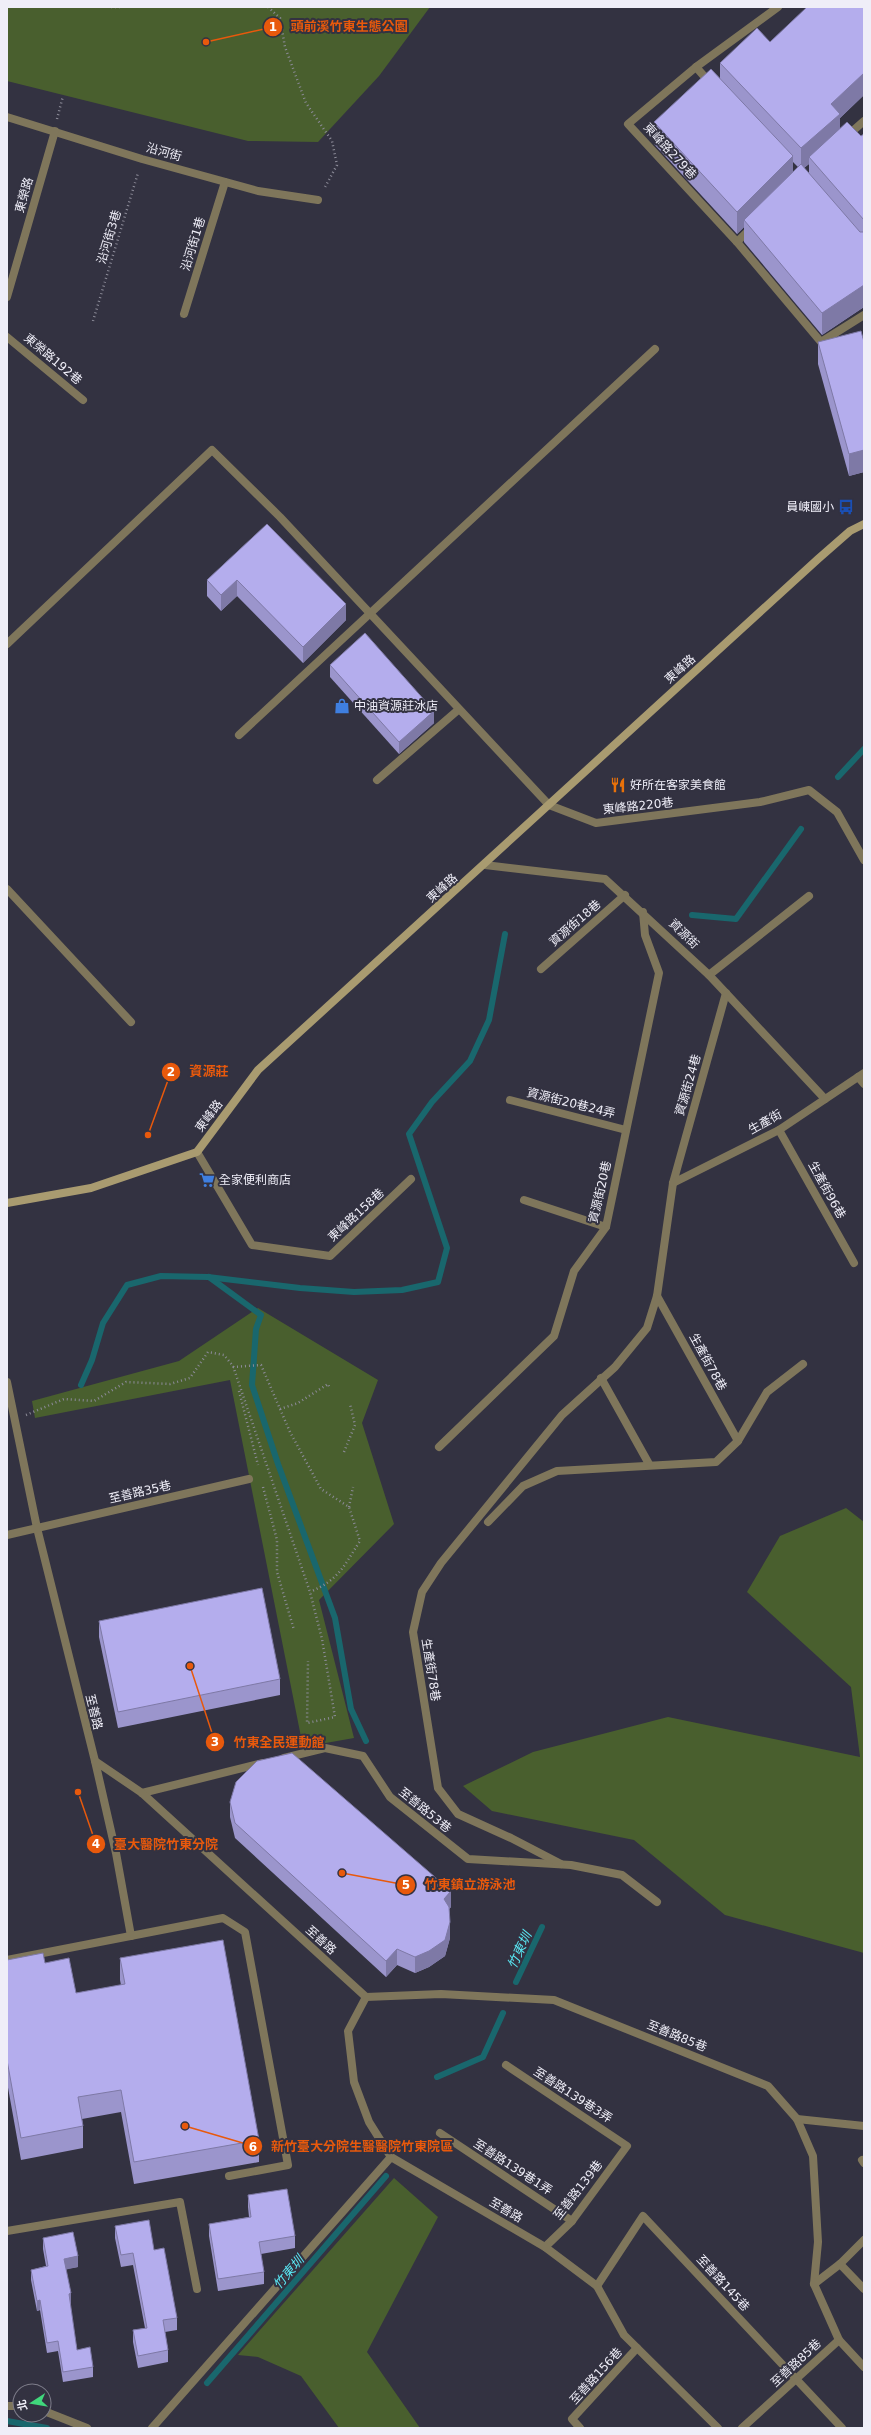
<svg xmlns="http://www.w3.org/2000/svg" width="871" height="2435" viewBox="0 0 871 2435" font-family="'DejaVu Sans','Noto Sans TC',sans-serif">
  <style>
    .green { fill: #495f2e }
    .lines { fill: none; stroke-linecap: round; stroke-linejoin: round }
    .stream { stroke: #19676d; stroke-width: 6 }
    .path { stroke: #8c8b98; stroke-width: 2.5; stroke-dasharray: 1 3; stroke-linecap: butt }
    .lane { stroke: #7f765b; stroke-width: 8 }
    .street { stroke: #7f765b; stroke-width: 8 }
    .secondary { stroke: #a99b70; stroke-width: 8 }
    .wall { fill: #9b95cc; fill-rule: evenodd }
    .shaded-wall { fill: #7e79a6 }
    .building { fill: #b4aded; stroke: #7e79a6 }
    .labels { text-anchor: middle; stroke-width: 4; stroke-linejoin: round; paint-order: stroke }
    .street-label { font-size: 12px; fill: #efeef8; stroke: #333241 }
    .poi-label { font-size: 12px; fill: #efeef8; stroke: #333241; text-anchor: start }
    .water-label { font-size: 13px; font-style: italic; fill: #59e6f2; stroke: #333241 }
    .leader { fill: none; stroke: #e8590c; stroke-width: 1.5 }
    .callout-dot { fill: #e8590c; stroke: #333241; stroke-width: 1.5 }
    .mark-label { font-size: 12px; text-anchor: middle; font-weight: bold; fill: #fff }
    .callout-label { font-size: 13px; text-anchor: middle; font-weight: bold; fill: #e8590c; stroke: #333241; stroke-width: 4; stroke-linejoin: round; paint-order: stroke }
  </style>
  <rect width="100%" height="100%" fill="#333241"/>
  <g class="green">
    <polygon points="7,7 430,7 379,76 318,142 248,141 7,81"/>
    <polygon points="258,1308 378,1380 362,1423 394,1524 319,1600 354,1738 303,1747 230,1380 35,1418 32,1401 179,1361"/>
    <polygon points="846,1508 864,1522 864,1953 725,1915 634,1840 492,1811 463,1786 533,1752 668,1717 860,1757 851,1687 747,1592 780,1536"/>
    <polygon points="394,2178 438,2217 367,2352 420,2428 339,2428 301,2376 258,2357 238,2355"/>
  </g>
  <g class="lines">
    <g class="stream">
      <polyline points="838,777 864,749"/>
      <polyline points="692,915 736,919 801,829"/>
      <polyline points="209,1277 261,1315 256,1329 252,1385 278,1464 335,1618 351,1709 366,1741"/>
      <polyline points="81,1385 92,1360 103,1323 127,1285 161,1276 208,1277 300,1288 354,1292 402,1290 438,1282 447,1248 409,1134 432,1102 470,1061 489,1020 505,934"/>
      <polyline points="516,1982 542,1927"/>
      <polyline points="437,2077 483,2057 503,2013"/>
      <polyline points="207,2383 386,2176"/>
      <polyline points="7,2421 47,2428"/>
    </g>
    <g class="path">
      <polyline points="111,7 123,7"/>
      <polyline points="268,7 280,18 285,47 306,103 332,141 337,165 324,189"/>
      <polyline points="57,119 63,96"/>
      <polyline points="93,321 138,173"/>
      <path d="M233,1367L261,1365L290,1432L321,1489L349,1507L360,1541C343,1567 340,1579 310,1592"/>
      <polyline points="239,1391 258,1465"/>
      <polyline points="280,1409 298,1403 328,1384 330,1389"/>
      <polyline points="26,1415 64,1399 94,1401 126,1382 170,1384 190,1378 208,1352 224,1355 233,1366 310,1592 322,1639 335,1717 307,1723 308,1661"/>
      <polyline points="344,1452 355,1425 350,1404"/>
      <polyline points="263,1487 277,1540 277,1572 294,1630"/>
      <polyline points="349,1507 353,1487"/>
    </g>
    <g class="lane">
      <polyline points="778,7 696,67 628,124 737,242 821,342 864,315"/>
      <polyline points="696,67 710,83"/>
      <polyline points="847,136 864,121"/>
      <polyline points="737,242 752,227"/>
      <polyline points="7,644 212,450 280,517 549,805"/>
      <polyline points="239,735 655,349"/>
      <polyline points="377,780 458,710"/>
      <polyline points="7,889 131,1022"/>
      <polyline points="709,975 809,896"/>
      <polyline points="858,1077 864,1084"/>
      <polyline points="510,1100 626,1130"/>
      <polyline points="779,1130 854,1263"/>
      <polyline points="197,1152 252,1245 330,1256 411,1179"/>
      <polyline points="524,1200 606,1227"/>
      <polyline points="601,1378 649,1464"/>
      <polyline points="738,1441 767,1392 803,1364"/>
      <polyline points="439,1447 554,1336 574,1271 606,1227 659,973 645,935 643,912"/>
      <polyline points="488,1522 523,1486 557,1471 716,1462 738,1441 657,1296"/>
      <polyline points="284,1758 325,1748 363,1756 390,1797 468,1859 571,1865 622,1875 657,1902"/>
      <polyline points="95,1761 116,1853 131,1936"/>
      <polyline points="142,1793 263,1763"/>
      <polyline points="561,1864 511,1838 458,1814 438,1788 413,1632 422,1592 441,1563 562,1415 615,1367 647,1328 657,1296 673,1183 726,993"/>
      <polyline points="7,1960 223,1918 245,1932 288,2165 229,2176"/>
      <polyline points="366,1997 441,1994 554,2000 768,2086 797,2119 813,2156 818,2242 814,2284 839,2340 742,2428"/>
      <polyline points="506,2065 627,2146 572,2221 545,2247"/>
      <polyline points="797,2119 864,2126"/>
      <polyline points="440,2133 572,2221"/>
      <polyline points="862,2160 864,2163"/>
      <polyline points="7,2231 180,2202 197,2289"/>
      <polyline points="840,2264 864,2289"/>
      <polyline points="814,2284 840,2264 864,2240"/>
      <polyline points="597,2286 643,2216 842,2428"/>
      <polyline points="839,2340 864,2367"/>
      <polyline points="580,2428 572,2419 637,2348"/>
    </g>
    <g class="street">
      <polyline points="7,117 142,159 258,191 318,200"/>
      <polyline points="7,297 55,131"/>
      <polyline points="184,314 225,182"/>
      <polyline points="7,337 83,400"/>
      <polyline points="549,805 596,823 760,802 809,790 837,812 864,860"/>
      <polyline points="485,865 605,879 709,975 825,1099"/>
      <polyline points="541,969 625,895"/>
      <polyline points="673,1183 779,1130 864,1073"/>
      <polyline points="7,1382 37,1528 95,1761 142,1793 366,1997 348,2031 354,2082 369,2122 391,2157 545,2247 597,2286 624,2335 718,2428"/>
      <polyline points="7,1535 249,1479"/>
      <polyline points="7,2406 20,2406"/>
      <polyline points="44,2411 87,2428"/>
      <polyline points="152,2428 391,2157"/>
    </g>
    <polyline class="secondary" points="7,1203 91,1188 197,1152 258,1070 818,559 850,531 864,524"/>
  </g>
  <g class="wall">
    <path d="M864,7V95L840,118V129L861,136L864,134V307L822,335L744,242V227L737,234L654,144V122L720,79V63L770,42ZM793,162L798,167L793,172ZM809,164V173L804,168Z"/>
    <polygon points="818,342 864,342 864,472 849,476 818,364"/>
    <polygon points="267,524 346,620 303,663 237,596 221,611 207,596 207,580"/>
    <polygon points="330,665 434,723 399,754 330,677"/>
    <polygon points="99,1621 280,1679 280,1695 118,1728 99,1637"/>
    <polygon points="230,1802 451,1907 449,1909 450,1938 445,1956 429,1967 415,1973 397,1965 386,1977 235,1838 230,1817"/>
    <polygon points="120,1958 259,2140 259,2162 134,2184 121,2112 82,2119 83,2126 83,2148 21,2160 7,2082 7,1960 76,1993 121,1985 120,1980"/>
    <polygon points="248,2195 295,2236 295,2248 261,2254 264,2272 264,2284 218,2291 209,2236 209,2224 249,2217 248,2207"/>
    <polygon points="115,2226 154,2250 177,2318 177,2330 165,2332 168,2350 168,2362 138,2368 133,2342 133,2330 145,2328 133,2265 121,2267 115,2238"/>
    <polygon points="43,2238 78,2267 66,2269 71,2304 70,2304 77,2350 93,2367 93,2377 63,2382 58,2351 47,2353 40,2310 37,2311 31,2280 31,2270 46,2266 43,2249"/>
  </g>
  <g class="shaded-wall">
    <polygon points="864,73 864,95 840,118 840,136 809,157 809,164 801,170 801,148 831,104"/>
    <polygon points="793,156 793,178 744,220 744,227 737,234 737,212"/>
    <polygon points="864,285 864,307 822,335 822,313"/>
    <polygon points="864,450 864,472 849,476 849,454"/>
    <polygon points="237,580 237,596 221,611 221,595"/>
    <polygon points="346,604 346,620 303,663 303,647"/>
    <polygon points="434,711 434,723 399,754 399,742"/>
    <polygon points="451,1891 451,1907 444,1915 444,1899"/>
    <polygon points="450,1922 450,1938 445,1956 429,1967 415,1973 415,1957"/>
    <polygon points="397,1949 397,1965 386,1977 386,1961"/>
    <polygon points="78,2256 78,2267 64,2270 64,2259"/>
    <polygon points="71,2293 71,2304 69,2304 69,2294"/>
    <polygon points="40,2300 40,2310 37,2311 37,2301"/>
  </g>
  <g class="building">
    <polygon points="807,7 864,7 864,73 831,104 840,114 801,148 720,63 757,28 770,42"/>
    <polygon points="711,69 793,156 737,212 654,122"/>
    <polygon points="847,122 861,136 864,134 864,220 809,157"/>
    <polygon points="801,164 860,232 864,232 864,285 822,313 744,220"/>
    <polygon points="861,331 864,342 864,450 849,454 818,342"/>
    <polygon points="267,524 346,604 303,647 237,580 221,595 207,580"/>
    <polygon points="365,633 434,711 399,742 330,665"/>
    <polygon points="262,1588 280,1679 118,1712 99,1621"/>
    <polygon points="292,1753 451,1891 444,1899 449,1907 450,1922 445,1940 429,1951 415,1957 397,1949 386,1961 235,1823 230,1802 236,1782 257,1761"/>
    <polygon points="223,1940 259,2140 134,2162 121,2090 78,2097 83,2126 21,2138 7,2060 7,1960 43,1953 45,1963 69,1958 76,1993 125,1984 120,1958"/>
    <polygon points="287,2189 295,2236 259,2242 264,2272 218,2279 209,2224 251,2217 248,2195"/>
    <polygon points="149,2220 154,2250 164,2248 177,2318 163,2320 168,2350 138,2356 133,2330 147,2328 133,2253 121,2255 115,2226"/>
    <polygon points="73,2232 78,2256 64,2259 71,2293 69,2294 77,2350 90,2347 93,2367 63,2372 58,2341 47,2343 40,2300 37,2301 31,2270 48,2266 43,2238"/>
  </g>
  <defs>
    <symbol id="bus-bare" viewBox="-9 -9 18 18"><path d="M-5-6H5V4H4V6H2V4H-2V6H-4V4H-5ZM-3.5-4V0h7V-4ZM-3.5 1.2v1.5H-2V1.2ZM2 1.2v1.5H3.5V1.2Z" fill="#1a4fb4" stroke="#333241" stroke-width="2.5" paint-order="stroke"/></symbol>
    <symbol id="shop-bare" viewBox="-9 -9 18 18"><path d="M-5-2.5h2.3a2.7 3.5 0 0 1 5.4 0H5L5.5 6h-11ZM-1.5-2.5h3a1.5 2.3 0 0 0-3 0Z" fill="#3f7fe0" stroke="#333241" stroke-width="2.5" paint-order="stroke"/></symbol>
    <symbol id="restaurant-bare" viewBox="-9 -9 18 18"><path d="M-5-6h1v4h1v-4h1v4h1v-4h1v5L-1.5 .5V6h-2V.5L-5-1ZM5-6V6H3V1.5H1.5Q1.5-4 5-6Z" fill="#e8710a" stroke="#333241" stroke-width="2.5" paint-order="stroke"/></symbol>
    <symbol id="supermarket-bare" viewBox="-9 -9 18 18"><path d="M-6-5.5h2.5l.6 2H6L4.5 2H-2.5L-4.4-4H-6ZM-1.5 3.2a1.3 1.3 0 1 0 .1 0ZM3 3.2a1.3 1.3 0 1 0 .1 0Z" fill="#3f7fe0" stroke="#333241" stroke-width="2.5" paint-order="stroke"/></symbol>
  </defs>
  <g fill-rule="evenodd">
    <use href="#bus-bare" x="835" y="496" width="22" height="22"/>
    <use href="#shop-bare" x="331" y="695" width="22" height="22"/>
    <use href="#restaurant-bare" x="607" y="774" width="22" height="22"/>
    <use href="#supermarket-bare" x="196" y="1169" width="22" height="22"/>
  </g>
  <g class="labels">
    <g class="street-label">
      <text transform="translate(670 151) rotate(47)" y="4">東峰路279巷</text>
      <text transform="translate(164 152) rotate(16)" y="4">沿河街</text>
      <text transform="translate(24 195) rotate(-74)" y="4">東榮路</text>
      <text transform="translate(109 237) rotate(-73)" y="4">沿河街3巷</text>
      <text transform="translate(193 244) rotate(-73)" y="4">沿河街1巷</text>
      <text transform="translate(53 359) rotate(40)" y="4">東榮路192巷</text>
      <text transform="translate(680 669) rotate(-42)" y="4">東峰路</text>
      <text transform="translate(638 806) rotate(-6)" y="4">東峰路220巷</text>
      <text transform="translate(442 888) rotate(-42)" y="4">東峰路</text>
      <text transform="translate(575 923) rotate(-41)" y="4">資源街18巷</text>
      <text transform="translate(684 934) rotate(44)" y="4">資源街</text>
      <text transform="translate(688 1085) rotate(-74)" y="4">資源街24巷</text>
      <text transform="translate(571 1103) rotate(14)" y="4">資源街20巷24弄</text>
      <text transform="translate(209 1116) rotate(-53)" y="4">東峰路</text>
      <text transform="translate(765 1122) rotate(-29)" y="4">生產街</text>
      <text transform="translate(827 1190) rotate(61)" y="4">生產街96巷</text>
      <text transform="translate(600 1192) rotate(-77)" y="4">資源街20巷</text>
      <text transform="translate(356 1215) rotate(-43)" y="4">東峰路158巷</text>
      <text transform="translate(708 1362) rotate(61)" y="4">生產街78巷</text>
      <text transform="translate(140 1492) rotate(-13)" y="4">至善路35巷</text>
      <text transform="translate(431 1670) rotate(81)" y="4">生產街78巷</text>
      <text transform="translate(94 1712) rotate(76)" y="4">至善路</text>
      <text transform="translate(425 1810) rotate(39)" y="4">至善路53巷</text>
      <text transform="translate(321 1940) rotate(42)" y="4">至善路</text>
      <text transform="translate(677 2036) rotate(22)" y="4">至善路85巷</text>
      <text transform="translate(573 2095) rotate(33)" y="4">至善路139巷3弄</text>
      <text transform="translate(513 2167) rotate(33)" y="4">至善路139巷1弄</text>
      <text transform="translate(578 2190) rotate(-52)" y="4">至善路139巷</text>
      <text transform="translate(506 2210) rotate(30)" y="4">至善路</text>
      <text transform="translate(723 2283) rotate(47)" y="4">至善路145巷</text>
      <text transform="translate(796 2363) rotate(-43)" y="4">至善路85巷</text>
      <text transform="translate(596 2376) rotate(-48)" y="4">至善路156巷</text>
    </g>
    <g class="poi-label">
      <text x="834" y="511" text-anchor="end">員崠國小</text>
      <text x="354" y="710">中油資源莊冰店</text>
      <text x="630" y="789">好所在客家美食館</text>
      <text x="219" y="1184">全家便利商店</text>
    </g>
    <g class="water-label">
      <text transform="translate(519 1950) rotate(-65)" y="5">竹東圳</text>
      <text transform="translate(288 2272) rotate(-49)" y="5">竹東圳</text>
    </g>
  </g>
  <path class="leader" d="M206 42L273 27M148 1135L171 1072M190 1666L215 1742M78 1792L96 1844M342 1873L406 1885M185 2126L253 2146"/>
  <g class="callout-dot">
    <circle cx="206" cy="42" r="4"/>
    <circle cx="148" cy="1135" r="4"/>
    <circle cx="190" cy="1666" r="4"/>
    <circle cx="78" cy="1792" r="4"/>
    <circle cx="342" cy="1873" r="4"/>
    <circle cx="185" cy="2126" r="4"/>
    <circle cx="273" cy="27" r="10"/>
    <circle cx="171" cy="1072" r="10"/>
    <circle cx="215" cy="1742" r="10"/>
    <circle cx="96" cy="1844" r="10"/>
    <circle cx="406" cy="1885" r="10"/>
    <circle cx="253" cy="2146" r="10"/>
  </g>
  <g class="mark-label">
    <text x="273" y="31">1</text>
    <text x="171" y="1076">2</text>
    <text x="215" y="1746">3</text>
    <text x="96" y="1848">4</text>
    <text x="406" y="1889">5</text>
    <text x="253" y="2151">6</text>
  </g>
  <g class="callout-label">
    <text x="349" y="31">頭前溪竹東生態公園</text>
    <text x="209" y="1076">資源莊</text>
    <text x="279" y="1747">竹東全民運動館</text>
    <text x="166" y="1849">臺大醫院竹東分院</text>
    <text x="470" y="1889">竹東鎮立游泳池</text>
    <text x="362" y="2151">新竹臺大分院生醫醫院竹東院區</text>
  </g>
  <rect width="871" height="2435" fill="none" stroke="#efeef8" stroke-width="16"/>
  <g transform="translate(32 2403) rotate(258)"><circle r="19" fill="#333241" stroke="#7e7d8a"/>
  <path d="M0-3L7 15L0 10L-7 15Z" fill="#40d77c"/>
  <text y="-6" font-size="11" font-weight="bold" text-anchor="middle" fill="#efeef8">北</text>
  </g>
</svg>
